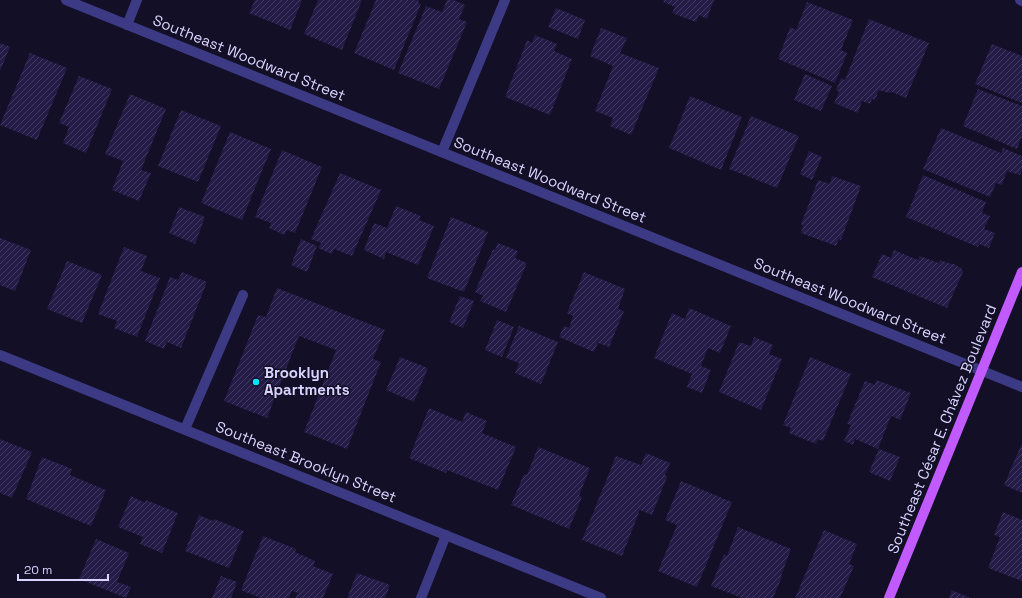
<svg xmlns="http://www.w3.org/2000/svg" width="1022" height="598" viewBox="0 0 1022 598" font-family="'Space Grotesk',sans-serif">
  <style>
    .building { fill: url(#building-hatch) }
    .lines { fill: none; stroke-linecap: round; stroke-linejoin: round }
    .service { stroke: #3d3a85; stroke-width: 10 }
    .minor { stroke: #3d3a85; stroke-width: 10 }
    .primary { stroke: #c25bff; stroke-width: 10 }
    .poi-dot { fill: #00e5ff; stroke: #130f26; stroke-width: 1.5 }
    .labels { text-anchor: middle; stroke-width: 3; stroke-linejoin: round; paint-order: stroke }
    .street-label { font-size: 15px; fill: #d9d4ff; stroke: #130f26 }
    .poi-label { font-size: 15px; font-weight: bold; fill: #d9d4ff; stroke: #130f26; text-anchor: start }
  </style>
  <defs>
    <pattern id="building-hatch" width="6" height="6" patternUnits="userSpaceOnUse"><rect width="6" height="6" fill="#241b47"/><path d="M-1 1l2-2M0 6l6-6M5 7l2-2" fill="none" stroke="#433b63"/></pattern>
  </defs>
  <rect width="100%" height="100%" fill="#130f26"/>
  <g class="building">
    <polygon points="255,0 302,0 290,30 249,13"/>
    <polygon points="318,0 362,0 342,50 304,34"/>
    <polygon points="376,0 419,0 418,3 421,4 394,70 354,53"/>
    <polygon points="447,0 454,0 465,5 459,19 467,22 439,89 398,73 426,6 442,12"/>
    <polygon points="664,0 714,0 707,19 699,15 696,22 672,13 675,7 663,2"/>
    <polygon points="807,2 853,20 841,50 847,53 835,83 778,59 790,27 796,30"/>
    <polygon points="556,8 585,20 578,39 548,27"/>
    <polygon points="869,19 929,43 906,98 892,92 889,93 879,90 875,100 872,99 870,104 862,101 858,113 834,103 839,92 836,90 841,78 845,80"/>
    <polygon points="601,28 627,38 620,53 659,68 631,135 610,126 613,118 595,111 613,66 590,56"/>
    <polygon points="535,35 557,44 554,51 572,59 550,115 505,97 527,40 532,43"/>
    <polygon points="0,43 10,47 0,71"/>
    <polygon points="992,44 1022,56 1022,103 975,84"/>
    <polygon points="30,53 67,68 37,140 0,125"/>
    <polygon points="805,74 832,86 821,111 794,100"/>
    <polygon points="79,76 112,89 86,153 63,143 69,127 59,123"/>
    <polygon points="978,89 1022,106 1022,136 1017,149 963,126"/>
    <polygon points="130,94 166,109 141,170 151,173 139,201 112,190 123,161 105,154"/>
    <polygon points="690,96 742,117 721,170 669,148"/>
    <polygon points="181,110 221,126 198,182 158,166"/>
    <polygon points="751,116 799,136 777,188 729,169"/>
    <polygon points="941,128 1001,153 1003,148 1022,156 1022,169 1020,175 1007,171 1002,185 996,183 990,197 923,169"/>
    <polygon points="230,132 271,149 242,220 201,203"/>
    <polygon points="282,150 322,167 295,233 287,230 284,235 269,228 271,223 255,217"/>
    <polygon points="809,151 822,157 812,180 800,174"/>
    <polygon points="340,173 381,190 352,256 334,249 332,254 318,248 321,243 311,239"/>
    <polygon points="923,175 986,202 982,213 990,216 984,229 995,233 989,248 979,244 978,247 906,217"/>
    <polygon points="832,176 861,186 841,240 839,239 836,246 801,233 803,226 801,224 818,180 830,184"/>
    <polygon points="396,206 421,216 419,220 434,226 418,265 386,252 384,259 364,250 374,223 387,228"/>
    <polygon points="179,207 205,217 195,244 169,233"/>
    <polygon points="451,217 488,232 464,292 427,278"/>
    <polygon points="0,238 31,250 15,291 0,285"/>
    <polygon points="301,239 317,246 307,272 291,265"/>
    <polygon points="498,243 518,251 515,258 527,263 506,312 480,301 483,296 475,292 493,249 495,250"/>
    <polygon points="124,247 147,256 141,271 160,278 137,337 114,328 117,321 98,314"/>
    <polygon points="894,250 918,260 920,256 939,263 940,260 951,264 954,264 961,268 963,272 947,308 872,277 882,254 891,258"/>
    <polygon points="67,261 102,275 82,323 47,309"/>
    <polygon points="182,272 207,282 181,348 167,342 164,349 145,341 170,277 178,280"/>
    <polygon points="584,272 625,289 618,309 624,311 609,347 598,343 594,352 559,337 564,326 569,328 573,316 567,313"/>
    <polygon points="277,288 385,330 373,359 381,362 347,449 304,432 336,350 299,336 267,418 224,401 258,315 266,317"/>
    <polygon points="460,296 474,301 463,328 449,322"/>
    <polygon points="689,308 731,326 720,353 708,348 701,366 711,370 702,393 687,387 692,374 654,358 672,313 685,319"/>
    <polygon points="497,320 514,327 502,357 485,350"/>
    <polygon points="519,326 558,342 541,384 515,373 519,363 506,358"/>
    <polygon points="754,337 773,345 769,354 782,359 761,410 719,392 739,342 751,346"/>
    <polygon points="400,357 428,368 414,402 386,390"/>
    <polygon points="810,357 851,374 823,441 818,439 816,444 789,433 791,428 783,425"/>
    <polygon points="876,380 911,393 900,420 891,416 878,449 855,439 853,445 844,441 851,425 847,424 865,381 875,385"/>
    <polygon points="429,408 462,422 466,412 487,421 482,433 516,447 498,490 447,470 446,473 409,458"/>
    <polygon points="0,439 32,452 12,498 0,493"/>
    <polygon points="1022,443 1022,493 1004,485"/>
    <polygon points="538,447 590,468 579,496 582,497 569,529 511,505 524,474 527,475"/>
    <polygon points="879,449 900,457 890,481 869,472"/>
    <polygon points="646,453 670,463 665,475 667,477 652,515 640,510 622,556 582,540 616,456 641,465"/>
    <polygon points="42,457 72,469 70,475 106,490 91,526 26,499"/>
    <polygon points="681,481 732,502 697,587 658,571 677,525 665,520"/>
    <polygon points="131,496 145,503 146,500 178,513 162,553 140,544 143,537 118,527"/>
    <polygon points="1003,512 1022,520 1022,581 988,568 1000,537 994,535"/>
    <polygon points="199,515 213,521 214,519 244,531 229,568 185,551"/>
    <polygon points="738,527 791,549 781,576 782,577 773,598 742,598 711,586 724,554 727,556"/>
    <polygon points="824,530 857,544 849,564 854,566 840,598 795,598"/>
    <polygon points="263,536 296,549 295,552 315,561 313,566 333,574 323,598 295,598 298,593 292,591 289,598 260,598 241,590"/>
    <polygon points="96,539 129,553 117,582 131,587 126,598 79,579"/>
    <polygon points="357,573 390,585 385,598 347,598"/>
    <polygon points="221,576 237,582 231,598 212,598"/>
    <polygon points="952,590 970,598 949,598"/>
  </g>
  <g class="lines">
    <polyline class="service" points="185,429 243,295"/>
    <g class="minor">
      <polyline points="66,0 1022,387"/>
      <polyline points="1020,0 1022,1"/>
      <polyline points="127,25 137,0"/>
      <polyline points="442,152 505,0"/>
      <polyline points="0,355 601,598"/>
      <polyline points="421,598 446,535"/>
    </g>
    <polyline class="primary" points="889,598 1022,272"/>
  </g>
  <circle class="poi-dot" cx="256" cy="382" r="4"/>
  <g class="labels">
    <g class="street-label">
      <text transform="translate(249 58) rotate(22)" y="5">Southeast Woodward Street</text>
      <text transform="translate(550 180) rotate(22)" y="5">Southeast Woodward Street</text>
      <text transform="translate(850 301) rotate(22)" y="5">Southeast Woodward Street</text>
      <text transform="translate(942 429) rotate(-68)" y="5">Southeast César E. Chávez Boulevard</text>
      <text transform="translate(306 462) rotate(22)" y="5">Southeast Brooklyn Street</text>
    </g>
    <g class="poi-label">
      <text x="264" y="378">Brooklyn<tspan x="264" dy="17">Apartments</tspan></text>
    </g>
  </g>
  <path d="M18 574v6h90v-6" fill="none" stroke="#d9d4ff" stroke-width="2"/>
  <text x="24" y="574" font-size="12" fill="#d9d4ff" stroke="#130f26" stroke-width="3" paint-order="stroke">20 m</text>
</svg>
